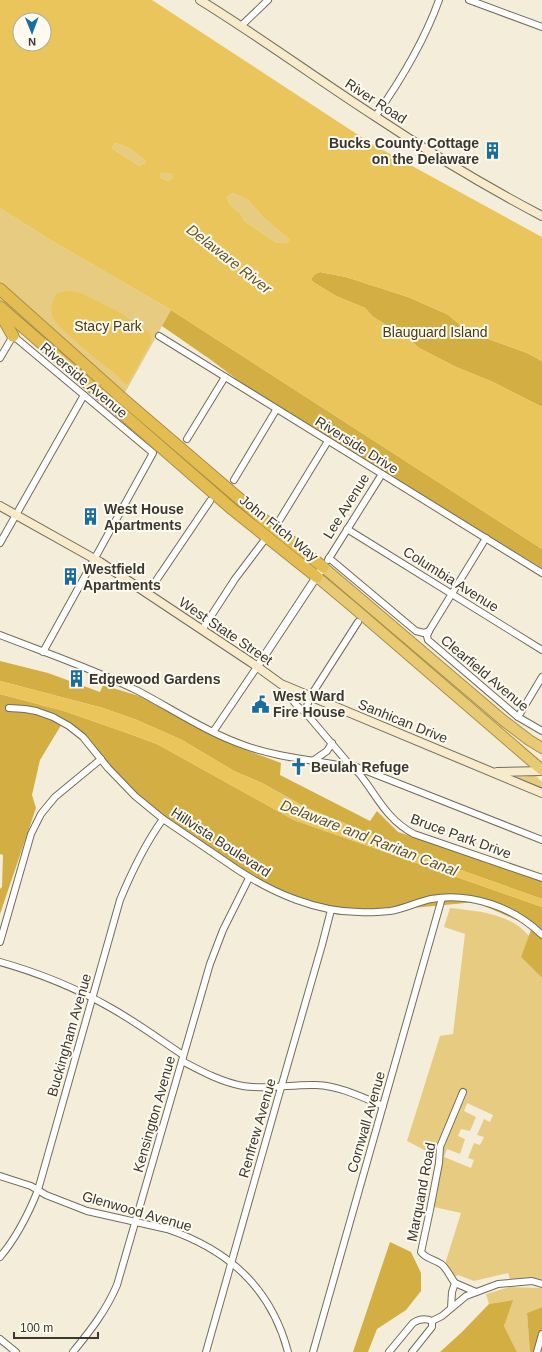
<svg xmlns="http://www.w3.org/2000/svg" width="542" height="1352" viewBox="0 0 542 1352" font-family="Helvetica,sans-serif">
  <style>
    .green { fill: #e6cb80; fill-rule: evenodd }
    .forest { fill: #d3ae43 }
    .water { fill: #eac55c; fill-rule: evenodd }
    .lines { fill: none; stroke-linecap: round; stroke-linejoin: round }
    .minor-casing { stroke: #726c5c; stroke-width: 8 }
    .tertiary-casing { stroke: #726c5c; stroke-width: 9 }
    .secondary-casing { stroke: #726c5c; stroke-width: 10 }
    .trunk-casing { stroke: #a88e46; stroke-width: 12 }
    .motorway-casing { stroke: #a88e46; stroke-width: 13 }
    .minor { stroke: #fff; stroke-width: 6 }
    .tertiary { stroke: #fff; stroke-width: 7 }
    .secondary { stroke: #f7ebcb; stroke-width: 8 }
    .trunk { stroke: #e8ca74; stroke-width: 10 }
    .motorway { stroke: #e3bd52; stroke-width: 11 }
    .labels { text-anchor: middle; stroke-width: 4; stroke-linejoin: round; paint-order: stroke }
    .street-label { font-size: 14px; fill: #3a3830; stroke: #fefaef }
    .poi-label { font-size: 14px; font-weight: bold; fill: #3a3830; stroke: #fefaef; text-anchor: start }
    .park-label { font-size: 14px; fill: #4a3b0e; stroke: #fefaef }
    .water-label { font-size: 15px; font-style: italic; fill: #635429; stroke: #fefaef }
  </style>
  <rect width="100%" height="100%" fill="#f4edda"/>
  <g class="green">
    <polygon points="116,143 129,148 146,161 145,163 139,166 116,151 112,148 114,144"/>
    <polygon points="160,173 173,174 173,178 168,181 160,177"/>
    <polygon points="233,193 248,200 263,217 290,240 290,242 277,243 244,221 241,214 230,205 227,197"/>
    <polygon points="0,208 47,238 171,310 122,398 0,289"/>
    <polygon points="0,296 249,513 249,514 219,492 29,327 0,301"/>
    <polygon points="535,775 542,782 542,789 514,777 524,777"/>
    <path d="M450,908C477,911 510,913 529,936L521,957L542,978V1280L527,1278L510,1279L508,1273L474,1281L458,1275L454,1277L445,1264L461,1213L434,1207L442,1159L407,1141L440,1036L453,1034L465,934L444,927ZM467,1103L493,1115L490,1122L484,1119L477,1135L484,1137L480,1145L474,1143L468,1158L474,1160L471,1168L444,1157L447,1149L460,1154L465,1139L458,1136L461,1129L470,1131L476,1117L464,1111Z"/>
    <polygon points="510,1287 542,1288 542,1307 527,1313 530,1352 517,1352 504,1326 512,1300 489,1304 486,1294"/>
  </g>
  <g class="forest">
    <polygon points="320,272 346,277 408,297 447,314 469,332 527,353 542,361 542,407 493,382 456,367 419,348 408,338 373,317 365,308 336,296 313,282 311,279 315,274"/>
    <polygon points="171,310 542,549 542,568 408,487 247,387 211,360 162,326"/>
    <polygon points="0,661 48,673 100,692 103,685 139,696 230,744 281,763 280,775 370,821 377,811 398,832 542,879 542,899 441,863 305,807 262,783 234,771 182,740 137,720 103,708 0,681"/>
    <polygon points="0,694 64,711 127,733 157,744 294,820 542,907 542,978 521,957 532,927 476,902 338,915 253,882 152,812 63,722 40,760 32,795 36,808 0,914 0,889 2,887 3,855 0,854"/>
    <polygon points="390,1242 411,1252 421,1273 421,1291 406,1310 377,1329 368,1352 353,1352"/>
    <polygon points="513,1300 504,1326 517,1352 440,1352 462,1332 489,1304"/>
    <polygon points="542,1307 542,1352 530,1352 527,1313"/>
  </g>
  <g class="water">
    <path d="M0,0H152L372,144L542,237V361L527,353L469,332L447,314L408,297L346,277L320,272L315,274L311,279L313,282L336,296L365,308L373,317L408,338L419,348L456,367L493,382L542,407V549L171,310L47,238L0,208ZM20,20H44V44H20ZM116,143L129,148L146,161L145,163L139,166L116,151L112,148L114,144ZM160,173L173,174V178L168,181L160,177ZM233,193L248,200L263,217L290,240V242L277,243L244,221L241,214L230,205L227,197Z"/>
    <path d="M65,291L76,292L83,294L119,312L150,333L151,341L128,383L125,384L119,377C106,366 57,329 52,315C50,307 53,301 56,294Z"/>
    <polygon points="0,681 103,708 137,720 182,740 234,771 262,783 305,807 441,863 542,899 542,907 294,820 157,744 127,733 64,711 0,694"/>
  </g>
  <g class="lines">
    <defs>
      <g id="minor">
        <polyline points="469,0 542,27"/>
        <polyline points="241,26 268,0"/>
        <path d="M375,117C401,80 424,42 439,0"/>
        <polyline points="11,334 153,453 43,652"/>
        <polyline points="159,336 542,573"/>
        <polyline points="0,358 13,336"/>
        <polyline points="187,439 225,377"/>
        <polyline points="234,480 276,410"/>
        <polyline points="279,521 328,441"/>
        <polyline points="347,529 542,650"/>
        <polyline points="486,538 429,631 427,636 428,640 518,717 542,731"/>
        <polyline points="0,543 84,395"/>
        <polyline points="329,558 416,631 424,633 429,631"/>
        <polyline points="328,560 382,474"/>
        <polyline points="147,594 210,501"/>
        <polyline points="202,630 235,579 263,542"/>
        <path d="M0,635C46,653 94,669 138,691C174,710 208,733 246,746C277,757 312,760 344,766L349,764L542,840"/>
        <polyline points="281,684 297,706 305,712 349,764"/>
        <path d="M9,708L25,709L36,711L53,717L69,726L83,737L108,768L135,796L163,819L238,870C273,893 317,912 359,912C369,913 380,912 390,911C404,909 417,902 431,899C470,892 514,907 542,935"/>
        <polyline points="305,712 310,697 358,622"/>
        <polyline points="518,717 542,677"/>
        <polyline points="213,732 257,667"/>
        <polyline points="314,760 327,751 332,743"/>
        <path d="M353,767C358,772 363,778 367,784C381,804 391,822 414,834L542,878"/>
        <polyline points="0,942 31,834 41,814 55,797 101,759"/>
        <path d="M0,962C39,973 76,988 111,1008C136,1022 159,1039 183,1055"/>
        <path d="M182,1061C201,1071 221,1082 243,1086C268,1090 292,1084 316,1085C340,1086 362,1097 383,1106"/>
        <path d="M0,1176L31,1186L46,1195L87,1211L167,1229C229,1250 271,1288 288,1352"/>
        <path d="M0,1257C17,1237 28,1215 38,1190L120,900C132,871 145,844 163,819"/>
        <polyline points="455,1283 476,1292"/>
        <path d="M451,1308L452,1292L455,1283C450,1277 447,1268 441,1264C434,1259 426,1259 421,1252L430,1210L439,1163L440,1147L463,1092"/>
        <polyline points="0,1339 16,1352"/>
        <path d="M73,1352C90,1331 106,1311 117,1285L210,964L223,930L249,878"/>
        <polyline points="206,1352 278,1098 322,945 331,910"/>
        <polyline points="313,1352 442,898"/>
        <path d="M389,1352L413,1323C419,1319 425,1318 432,1321L442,1316L466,1296L498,1284L532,1281L542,1284"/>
        <polyline points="412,1352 432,1327 432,1321"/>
        <polyline points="537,1352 542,1334"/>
      </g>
      <polyline id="tertiary" points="257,667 323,567"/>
      <g id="secondary">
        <path d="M200,0C260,37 317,79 376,117C430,153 485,186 542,216"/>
        <polyline points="0,506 100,562 252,663 281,684 542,793"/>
        <polyline points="497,772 542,771"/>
      </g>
      <g id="trunk">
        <polyline points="323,567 504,721 529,740 542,748"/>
        <polyline points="317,577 354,608 542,770"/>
      </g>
      <g id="motorway">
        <polyline points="0,289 122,398 263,519 323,567"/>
        <polyline points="0,307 232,509 317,577"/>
        <polyline points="0,313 13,336"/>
      </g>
    </defs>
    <use href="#minor" class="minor-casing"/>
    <use href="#tertiary" class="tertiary-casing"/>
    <use href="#secondary" class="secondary-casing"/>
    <use href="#trunk" class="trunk-casing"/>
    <use href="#motorway" class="motorway-casing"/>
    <use href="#minor" class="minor"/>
    <use href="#tertiary" class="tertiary"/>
    <use href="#secondary" class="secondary"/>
    <use href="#trunk" class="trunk"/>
    <use href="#motorway" class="motorway"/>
  </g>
  <defs>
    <symbol id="building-bare" viewBox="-9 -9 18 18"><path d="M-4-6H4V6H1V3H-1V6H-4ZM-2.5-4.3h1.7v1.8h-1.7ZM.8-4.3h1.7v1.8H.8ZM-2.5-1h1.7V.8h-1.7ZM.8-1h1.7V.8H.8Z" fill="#196e9f" stroke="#fefaef" stroke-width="2.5" paint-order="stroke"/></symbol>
    <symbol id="civic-bare" viewBox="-9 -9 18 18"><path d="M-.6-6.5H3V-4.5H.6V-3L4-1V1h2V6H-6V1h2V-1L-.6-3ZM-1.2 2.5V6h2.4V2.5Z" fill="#196e9f" stroke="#fefaef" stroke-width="2.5" paint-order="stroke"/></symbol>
    <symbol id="church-bare" viewBox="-9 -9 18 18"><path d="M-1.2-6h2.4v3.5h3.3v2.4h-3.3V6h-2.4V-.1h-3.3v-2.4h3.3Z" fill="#196e9f" stroke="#fefaef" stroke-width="2.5" paint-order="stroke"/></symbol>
  </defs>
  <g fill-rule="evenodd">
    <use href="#building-bare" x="480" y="138" width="25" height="25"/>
    <use href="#building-bare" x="78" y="504" width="25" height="25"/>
    <use href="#building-bare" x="58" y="564" width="25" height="25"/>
    <use href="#building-bare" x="64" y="666" width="25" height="25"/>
    <use href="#civic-bare" x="248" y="692" width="25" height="25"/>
    <use href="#church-bare" x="286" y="754" width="25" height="25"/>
  </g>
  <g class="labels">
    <g class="street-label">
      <text transform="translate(376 101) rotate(33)" y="5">River Road</text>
      <text transform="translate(84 380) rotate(40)" y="5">Riverside Avenue</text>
      <text transform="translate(357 445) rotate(32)" y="5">Riverside Drive</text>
      <text transform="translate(346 506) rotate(-58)" y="5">Lee Avenue</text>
      <text transform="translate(279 528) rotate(39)" y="5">John Fitch Way</text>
      <text transform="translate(451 579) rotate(32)" y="5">Columbia Avenue</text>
      <text transform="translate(226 631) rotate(34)" y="5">West State Street</text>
      <text transform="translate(485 673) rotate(40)" y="5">Clearfield Avenue</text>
      <text transform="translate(403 721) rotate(22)" y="5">Sanhican Drive</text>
      <text transform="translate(461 836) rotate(20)" y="5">Bruce Park Drive</text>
      <text transform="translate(221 842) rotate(33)" y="5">Hillvista Boulevard</text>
      <text transform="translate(69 1035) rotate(-74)" y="5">Buckingham Avenue</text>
      <text transform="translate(154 1114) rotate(-74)" y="5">Kensington Avenue</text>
      <text transform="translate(366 1122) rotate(-74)" y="5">Cornwall Avenue</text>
      <text transform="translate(257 1128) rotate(-74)" y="5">Renfrew Avenue</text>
      <text transform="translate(421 1192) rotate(-79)" y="5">Marquand Road</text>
      <text transform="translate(137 1211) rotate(16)" y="5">Glenwood Avenue</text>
    </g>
    <g class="poi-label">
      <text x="479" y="148" text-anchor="end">Bucks County Cottage<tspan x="479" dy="16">on the Delaware</tspan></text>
      <text x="104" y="514">West House<tspan x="104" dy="16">Apartments</tspan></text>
      <text x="83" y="574">Westfield<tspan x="83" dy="16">Apartments</tspan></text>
      <text x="89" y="684">Edgewood Gardens</text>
      <text x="273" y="701">West Ward<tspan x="273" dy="16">Fire House</tspan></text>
      <text x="311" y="772">Beulah Refuge</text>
    </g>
    <g class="park-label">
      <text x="108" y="331">Stacy Park</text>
      <text x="435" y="337">Blauguard Island</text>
    </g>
    <g class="water-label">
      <text transform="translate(229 259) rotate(38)" y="5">Delaware River</text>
      <text transform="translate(369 838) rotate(21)" y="5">Delaware and Raritan Canal</text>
    </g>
  </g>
  <g transform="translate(32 32) rotate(179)"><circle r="19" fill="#fefaef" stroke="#b0aca3"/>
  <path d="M0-3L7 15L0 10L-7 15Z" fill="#196e9f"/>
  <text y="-6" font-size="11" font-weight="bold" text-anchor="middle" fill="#3a3830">N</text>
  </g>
  <path d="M14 1332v6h84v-6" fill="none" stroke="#3a3830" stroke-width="2"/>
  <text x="20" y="1332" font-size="12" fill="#3a3830" stroke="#fefaef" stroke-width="3" paint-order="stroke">100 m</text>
</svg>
